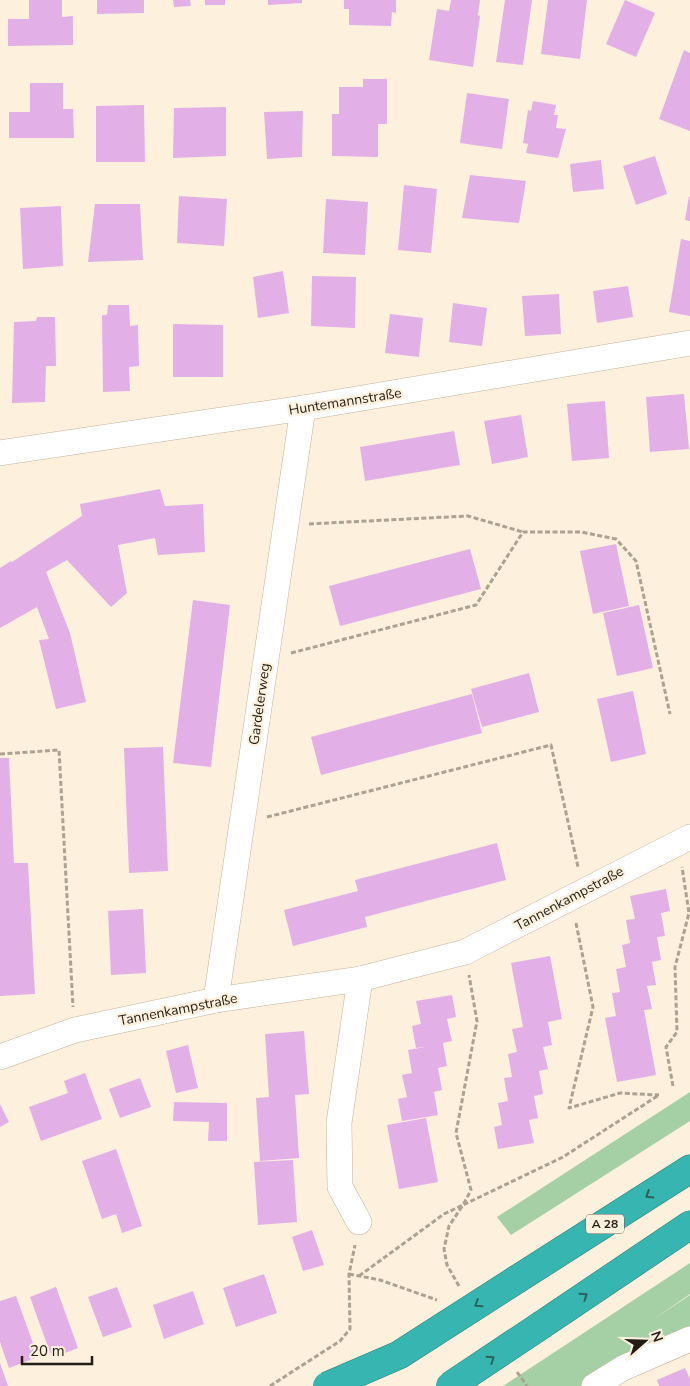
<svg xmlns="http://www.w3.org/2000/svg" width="690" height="1386" viewBox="0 0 690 1386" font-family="'Nunito Sans',sans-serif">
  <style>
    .green { fill: #a5cfa4 }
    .building { fill: #e3afe7 }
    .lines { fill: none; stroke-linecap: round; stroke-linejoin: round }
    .minor-casing { stroke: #c2b49d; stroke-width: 26 }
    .motorway-casing { stroke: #30807a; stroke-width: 29 }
    .path { stroke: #aca292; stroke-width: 3; stroke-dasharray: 5 2.5; stroke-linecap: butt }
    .minor { stroke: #fff; stroke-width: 25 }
    .motorway { stroke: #37b5b0; stroke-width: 28 }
    .motorway-bridge-casing { stroke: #30807a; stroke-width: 29; stroke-linecap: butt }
    .motorway-bridge { stroke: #37b5b0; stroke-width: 28 }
    .oneway { stroke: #2c625b }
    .labels { text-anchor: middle; stroke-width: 4.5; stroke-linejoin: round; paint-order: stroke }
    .shield { fill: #fdf0dd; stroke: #645d51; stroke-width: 1 }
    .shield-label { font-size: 12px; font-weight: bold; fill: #231e15 }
    .street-label { font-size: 14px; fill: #231e15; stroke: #fdf0dd }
  </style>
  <rect width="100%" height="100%" fill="#fdf0dd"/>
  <g class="green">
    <polygon points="690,1092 690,1121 511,1235 497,1217"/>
    <polygon points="690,1263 690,1294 651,1321 690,1295 690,1339 594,1386 503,1386"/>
  </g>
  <g class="building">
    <polygon points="29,0 62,0 62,17 73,16 73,45 8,46 8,19 29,19"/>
    <polygon points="97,0 144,0 144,13 97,14"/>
    <polygon points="173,0 190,0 191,6 174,7"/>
    <rect x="205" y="0" width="20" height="5"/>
    <polygon points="268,0 302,0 302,3 268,5"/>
    <polygon points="344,0 396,0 396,13 392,12 391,26 349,25 349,9 344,9"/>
    <polygon points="451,0 480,0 478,15 480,16 473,67 429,60 437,9 449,11"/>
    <polygon points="505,0 532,0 523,65 496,62"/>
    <polygon points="548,0 587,0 580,59 541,54"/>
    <polygon points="625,0 655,13 636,57 606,44"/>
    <polygon points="684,50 690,53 690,131 659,119"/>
    <polygon points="363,79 387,79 387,124 378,124 378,157 332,156 332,114 339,114 339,87 363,87"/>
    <polygon points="30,83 63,83 63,109 73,109 74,138 9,138 9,112 30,112"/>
    <polygon points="467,93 509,99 502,149 460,143"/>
    <polygon points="533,101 556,105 554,115 558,115 556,128 566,129 558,158 526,153 528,144 523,143 528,110 531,111"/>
    <polygon points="144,105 145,162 96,162 96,106"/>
    <polygon points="226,107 226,156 173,158 174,108"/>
    <polygon points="303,111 302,157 267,159 264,112"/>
    <polygon points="655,156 667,194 636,205 623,166"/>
    <polygon points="601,160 604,189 573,192 570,164"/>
    <polygon points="470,175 526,181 519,223 462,218"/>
    <polygon points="404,185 437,189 431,253 398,250"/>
    <polygon points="179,196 227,199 224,246 177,243"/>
    <polygon points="689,196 690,197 690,221 685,220"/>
    <polygon points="326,199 368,202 365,255 323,253"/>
    <polygon points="95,204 140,204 143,260 88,262"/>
    <polygon points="61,206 63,266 23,269 20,208"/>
    <polygon points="681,239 690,241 690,316 669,312"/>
    <polygon points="283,271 289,313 258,318 253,277"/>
    <polygon points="312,276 356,277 355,328 311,326"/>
    <polygon points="628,286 633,317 597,323 593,291"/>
    <polygon points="559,294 561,334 525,336 522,296"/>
    <polygon points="453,303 487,308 482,346 449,342"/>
    <polygon points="108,305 129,305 130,326 138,325 139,366 129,367 130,391 103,392 102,315 107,315"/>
    <polygon points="390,314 423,318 419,357 385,353"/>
    <polygon points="37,317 55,317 56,366 46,366 45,402 12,403 14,322 36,321"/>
    <polygon points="173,324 223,325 223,377 173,377"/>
    <polygon points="684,394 689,449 650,452 646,397"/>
    <polygon points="605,401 609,458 572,461 567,404"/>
    <polygon points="521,415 528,457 492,464 484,421"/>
    <polygon points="454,431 460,465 365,481 360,447"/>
    <polygon points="160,489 165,506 203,504 205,552 158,555 155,538 118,545 127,593 111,607 67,560 46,572 70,633 86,702 56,709 39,640 49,639 37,607 0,628 0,568 11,561 12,562 82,516 80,504"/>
    <polygon points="616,544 629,606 593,614 580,551"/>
    <polygon points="470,549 481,589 340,626 329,586"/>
    <polygon points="193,600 230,605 211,767 173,763"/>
    <polygon points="639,605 653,668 617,676 603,613"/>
    <polygon points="529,673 539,712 482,727 471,689"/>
    <polygon points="633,691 646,754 611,762 597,699"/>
    <polygon points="472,694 482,733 321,775 311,737"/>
    <polygon points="163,747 168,871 129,873 124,748"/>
    <polygon points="0,758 9,758 14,863 28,863 35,994 0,996"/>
    <polygon points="497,843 506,880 365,917 367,927 293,946 284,910 358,891 355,880"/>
    <polygon points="666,889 670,911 661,913 665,936 657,937 661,960 652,962 656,985 647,986 652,1009 644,1010 656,1075 617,1082 605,1018 616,1016 612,993 620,992 616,969 626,967 622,945 630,943 626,920 635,919 630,896"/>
    <polygon points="143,909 146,973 111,975 108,911"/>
    <polygon points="550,956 562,1019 548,1022 552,1045 543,1047 548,1069 539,1071 543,1094 534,1096 538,1118 529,1120 534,1143 498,1149 494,1127 502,1125 498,1103 508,1101 504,1078 512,1077 508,1054 517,1052 512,1029 523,1027 511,963"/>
    <polygon points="452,995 456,1017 447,1019 452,1041 443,1043 447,1066 438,1068 442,1090 434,1092 438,1115 402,1121 398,1099 407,1097 402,1075 412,1073 408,1050 425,1047 416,1048 412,1026 421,1024 416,1001"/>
    <polygon points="304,1031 309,1094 295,1095 299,1158 260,1161 256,1098 269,1097 265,1034"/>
    <polygon points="188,1045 198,1088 176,1093 166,1051"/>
    <polygon points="85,1073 102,1119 41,1141 29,1107 68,1093 64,1081"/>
    <polygon points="140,1078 151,1107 120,1118 109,1089"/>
    <polygon points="174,1102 227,1103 227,1141 208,1141 209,1122 173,1121"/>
    <polygon points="0,1104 9,1122 0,1127"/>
    <polygon points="426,1118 438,1182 399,1189 387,1125"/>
    <polygon points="116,1149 142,1226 122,1233 116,1214 102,1219 82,1161"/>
    <polygon points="293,1160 297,1222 258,1225 254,1162"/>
    <polygon points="312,1230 324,1265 303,1271 292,1237"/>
    <polygon points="264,1274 277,1313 236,1327 223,1288"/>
    <polygon points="56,1287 78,1348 52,1358 30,1297"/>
    <polygon points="117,1287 132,1327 103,1337 88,1297"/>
    <polygon points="193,1291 204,1324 164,1339 153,1305"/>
    <polygon points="16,1296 38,1357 9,1368 0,1342 0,1301"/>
    <polygon points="0,1363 8,1386 0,1386"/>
    <polygon points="685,1368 690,1379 690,1386 659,1386 657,1380"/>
  </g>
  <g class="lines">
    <defs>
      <g id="minor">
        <polyline points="0,453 303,408 690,343"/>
        <polyline points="216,1000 303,408"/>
        <polyline points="0,1057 75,1030 216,1000 360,979 465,952 690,837"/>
        <polyline points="359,1222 340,1187 339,1123 360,979"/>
        <polyline points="594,1386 623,1368 690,1339"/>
      </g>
      <g id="motorway">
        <polyline points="519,1278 690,1169"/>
        <polyline points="543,1324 690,1225"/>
      </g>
    </defs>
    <use href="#minor" class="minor-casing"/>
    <use href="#motorway" class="motorway-casing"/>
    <g class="path">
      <polyline points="309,524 468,516 523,532"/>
      <polyline points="291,653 476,605 523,532 581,532 616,539 636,561 670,714"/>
      <polyline points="0,754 59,750 73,1007"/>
      <polyline points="267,817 551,745 578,867"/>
      <polyline points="576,923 593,1007 569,1108 620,1093 659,1095"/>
      <polyline points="673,1086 666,1047 677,1032 675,967 689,913 682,867"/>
      <polyline points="349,1274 380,1280 437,1300"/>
      <polyline points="359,1276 444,1214 463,1205 471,1190 456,1133 477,1021 469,975"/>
      <polyline points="459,1286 447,1265 444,1249 449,1226 463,1205 563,1157 659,1095"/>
      <polyline points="517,1372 527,1386"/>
      <polyline points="270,1386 340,1341 350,1329 349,1274 355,1245"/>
    </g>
    <use href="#minor" class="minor"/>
    <use href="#motorway" class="motorway"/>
    <defs>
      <g id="motorway-bridge">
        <polyline points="327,1386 399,1355 519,1278"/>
        <polyline points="450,1386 543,1324"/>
      </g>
    </defs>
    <use href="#motorway-bridge" class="motorway-bridge-casing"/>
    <use href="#motorway-bridge" class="motorway-bridge"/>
  </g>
  <defs><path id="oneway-chevron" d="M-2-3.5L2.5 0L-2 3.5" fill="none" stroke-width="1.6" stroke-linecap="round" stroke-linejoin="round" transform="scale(1.25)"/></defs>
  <g class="oneway">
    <use href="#oneway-chevron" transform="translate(649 1195) rotate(148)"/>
    <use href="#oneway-chevron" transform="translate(584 1296) rotate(-34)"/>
    <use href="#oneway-chevron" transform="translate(478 1304) rotate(147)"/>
    <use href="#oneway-chevron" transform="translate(491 1359) rotate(-34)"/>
  </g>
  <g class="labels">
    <rect class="shield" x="586" y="1214.5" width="38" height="19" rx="4"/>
    <g class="shield-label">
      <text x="605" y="1228">A 28</text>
    </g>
    <g class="street-label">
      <text transform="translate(345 401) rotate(-9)" y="5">Huntemannstraße</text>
      <text transform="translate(259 704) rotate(-82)" y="5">Gardelerweg</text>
      <text transform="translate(569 898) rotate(-28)" y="5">Tannenkampstraße</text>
      <text transform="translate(178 1009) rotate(-11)" y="5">Tannenkampstraße</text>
    </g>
  </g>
  <g transform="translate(645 1341) rotate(70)" stroke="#fdf0dd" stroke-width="4" paint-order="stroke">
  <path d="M0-4L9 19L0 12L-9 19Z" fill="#231e15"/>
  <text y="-8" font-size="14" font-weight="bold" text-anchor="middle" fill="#231e15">N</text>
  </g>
  <path d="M22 1356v8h70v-8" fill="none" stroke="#231e15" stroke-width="2.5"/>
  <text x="30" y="1356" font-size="15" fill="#231e15" stroke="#fdf0dd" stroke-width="4" paint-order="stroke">20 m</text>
</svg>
